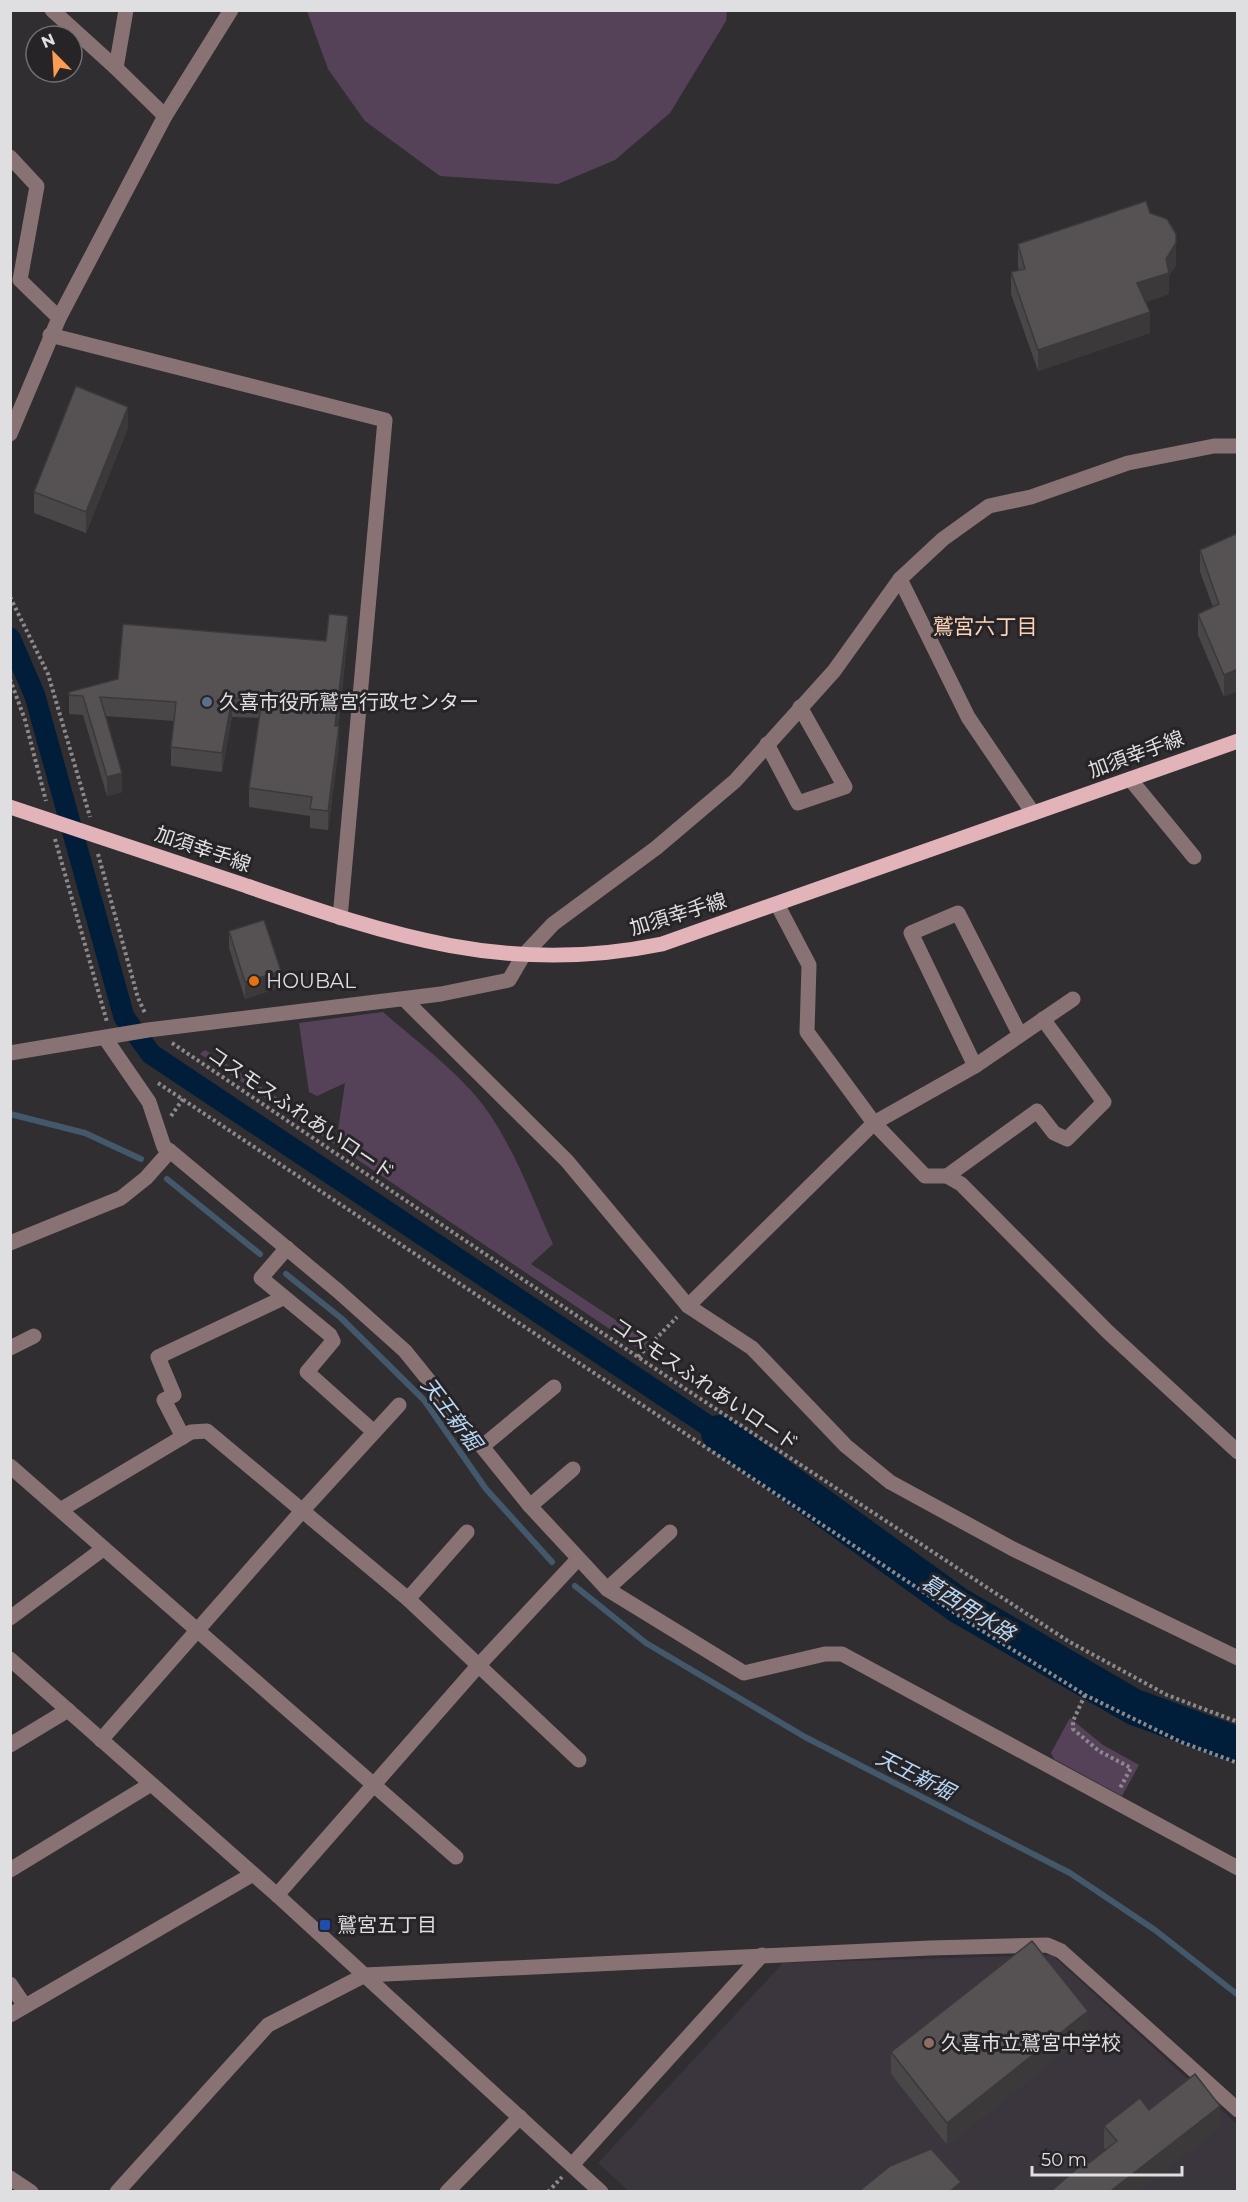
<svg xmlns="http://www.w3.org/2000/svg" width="1248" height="2202" viewBox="0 0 1248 2202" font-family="Montserrat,'Noto Sans JP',sans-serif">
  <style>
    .built { fill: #3b353d }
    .green { fill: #554259 }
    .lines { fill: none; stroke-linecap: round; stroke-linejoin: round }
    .stream { stroke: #43586b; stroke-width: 6 }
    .canal { stroke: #001e39; stroke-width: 21 }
    .river { stroke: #001e39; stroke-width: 36 }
    .path { stroke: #8b898c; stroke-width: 4; stroke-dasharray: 3 3; stroke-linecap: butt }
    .minor { stroke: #897274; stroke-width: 15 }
    .major { stroke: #e2b3b8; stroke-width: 15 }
    .wall { fill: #4a4748 }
    .shaded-wall { fill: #3c393b }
    .building { fill: #565254; stroke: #3c393b; stroke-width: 1.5 }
    .service-dot { fill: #5c6f8a; stroke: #272427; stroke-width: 2 }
    .food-dot { fill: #e8710a; stroke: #272427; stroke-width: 2 }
    .transit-dot { fill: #1a4fb4; stroke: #272427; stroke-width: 2 }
    .education-dot { fill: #8d6e63; stroke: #272427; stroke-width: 2 }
    .labels { text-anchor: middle; stroke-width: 6; stroke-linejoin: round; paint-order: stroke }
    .poi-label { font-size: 20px; fill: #dfdee0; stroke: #272427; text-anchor: start }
    .street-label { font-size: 20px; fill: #dfdee0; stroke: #272427 }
    .neighbourhood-label { font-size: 21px; fill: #fcd3b6; stroke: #272427 }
    .water-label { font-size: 21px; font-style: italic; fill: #b6d7f6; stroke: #272427 }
  </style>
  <rect width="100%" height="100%" fill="#312e31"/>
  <polygon class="built" points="1052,1955 1237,2124 1237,2191 630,2192 598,2163 783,1963"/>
  <g class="green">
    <polygon points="307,11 307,10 727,11 726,21 670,113 615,160 558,184 440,176 365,121 328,69"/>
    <path d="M383,1012C416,1041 460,1073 486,1109C515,1150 532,1198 553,1244L531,1264L649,1342L641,1350L200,1054L205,1050L337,1137L345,1083L317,1096L309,1092L299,1023Z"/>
    <polygon points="1070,1718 1103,1745 1139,1765 1122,1796 1054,1759 1051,1753"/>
  </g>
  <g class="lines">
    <g class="stream">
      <polyline points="10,1114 85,1133 141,1159"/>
      <polyline points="167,1179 260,1254"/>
      <polyline points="286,1274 341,1318 424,1400 486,1489 552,1562"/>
      <polyline points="575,1586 646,1643 805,1737 1070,1873 1155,1930 1238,1995"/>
    </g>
    <polyline class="canal" points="10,638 35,696 124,1017 151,1054 719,1433"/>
    <polyline class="river" points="719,1433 958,1605 1134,1707 1238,1745"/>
    <g class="path">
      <polyline points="10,597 48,674 90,817"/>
      <polyline points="10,679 25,720 46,801"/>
      <polyline points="55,839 107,1022"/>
      <polyline points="98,854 138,998 145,1013"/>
      <polyline points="172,1043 678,1384 1068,1641 1167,1695 1238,1722"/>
      <polyline points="158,1083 970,1623 1085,1695 1181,1742 1238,1763"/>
      <polyline points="171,1116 183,1099"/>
      <polyline points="638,1357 677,1317"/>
      <polyline points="1085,1695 1073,1721 1073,1729 1099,1751 1131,1768 1120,1788"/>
      <polyline points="548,2192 562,2177"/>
    </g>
    <g class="minor">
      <polyline points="52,10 116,68 165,116"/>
      <polyline points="116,68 126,10"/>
      <polyline points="10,157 37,186 20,280 59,318"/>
      <polyline points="50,335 385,420 340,918"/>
      <polyline points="10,434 59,318 165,116 231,10"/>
      <polyline points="900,579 968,717 1033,813"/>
      <polyline points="767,744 798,803 845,787 800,707"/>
      <polyline points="1130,779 1194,857"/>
      <polyline points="777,904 809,965 807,1032 874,1123 925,1176 947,1176 961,1184 1107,1331 1238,1452"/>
      <polyline points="404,999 567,1161 688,1306 752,1348 846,1446 890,1482 1013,1549 1238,1658"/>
      <polyline points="10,1053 148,1030 441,994 509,980 523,956 553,924 656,848 735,781 834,671 900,579 943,539 989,506 1031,497 1128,463 1214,446 1238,446"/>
      <polyline points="975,1066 911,933 958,913 1020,1035"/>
      <polyline points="170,1151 338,1291 405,1351 530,1506 607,1589 744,1673 825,1654 842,1654 1238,1868"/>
      <polyline points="947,1176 1037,1111 1054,1133 1067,1139 1104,1102 1043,1019"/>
      <polyline points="10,1243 121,1198 146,1178 170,1151 164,1147 149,1102 105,1038"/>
      <polyline points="287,1248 261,1278 330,1335 333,1341 307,1372 374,1432"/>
      <polyline points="688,1306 874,1123 975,1066 1073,999"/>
      <polyline points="10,1348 34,1336"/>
      <polyline points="183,1437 164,1400 174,1395 158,1357 283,1298"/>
      <polyline points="484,1445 554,1387"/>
      <polyline points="10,1466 456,1857"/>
      <polyline points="530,1506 573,1469"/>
      <polyline points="62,1509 191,1432 207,1431 408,1599 579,1760"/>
      <polyline points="607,1589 670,1532"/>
      <polyline points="408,1599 467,1532"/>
      <polyline points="10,1618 103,1549"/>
      <polyline points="10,1659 277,1895 601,2192"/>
      <polyline points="101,1740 302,1511 399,1405"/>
      <polyline points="10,1745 68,1710"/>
      <polyline points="10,1870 151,1784"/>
      <polyline points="277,1895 478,1666 578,1559"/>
      <polyline points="10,1984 25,2006"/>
      <polyline points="10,2015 253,1874"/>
      <polyline points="572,2165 762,1955"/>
      <polyline points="10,2178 31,2192"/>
      <polyline points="117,2192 268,2025 365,1975 930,1948 1047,1945 1061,1951 1238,2110"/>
      <polyline points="447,2192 520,2117"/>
    </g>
    <path class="major" d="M10,807C88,833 166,859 244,885C389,935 506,976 662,944L1238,741"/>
  </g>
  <g class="wall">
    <polygon points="1150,213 1176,265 1169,276 1169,294 1146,302 1150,333 1038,371 1011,294 1011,272 1019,271 1018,266 1018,244"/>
    <polygon points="128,428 86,533 34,513 34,492"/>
    <polygon points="1238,533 1224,697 1198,635 1198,614 1213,607 1200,572 1200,550"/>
    <polygon points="348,635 338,726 339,745 328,830 310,828 310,816 249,807 249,788 260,718 232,717 222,772 171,766 171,747 174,721 105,716 122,792 107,796 83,715 69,714 69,692 326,641"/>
    <polygon points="229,931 281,987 245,999 229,948"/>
    <polygon points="1088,2033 947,2145 891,2074 891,2052"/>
    <polygon points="1149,2110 1220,2128 1089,2163 1106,2150 1104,2147 1104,2126"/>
  </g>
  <g class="shaded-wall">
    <polygon points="1176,243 1176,265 1169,276 1169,294 1137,305 1137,283 1166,259"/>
    <polygon points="1150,312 1150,333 1038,371 1038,350"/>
    <polygon points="128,407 128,428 86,533 86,512"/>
    <polygon points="348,616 348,635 335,745 335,726"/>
    <polygon points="1238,669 1238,691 1224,697 1224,675"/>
    <polygon points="232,698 232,717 222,772 222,753"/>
    <polygon points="339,726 339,745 328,830 328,811"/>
    <polygon points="122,773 122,792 107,796 107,777"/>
    <polygon points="281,971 281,987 245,999 245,982"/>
    <polygon points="1088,2011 1088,2033 947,2145 947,2123"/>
    <polygon points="1220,2106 1220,2128 1138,2192 1112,2192 1112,2190"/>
    <polygon points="961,2182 961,2192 949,2192"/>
  </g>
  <g class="building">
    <polygon points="1146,201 1150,213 1167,219 1176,234 1176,243 1166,259 1169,273 1137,283 1150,312 1038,350 1011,272 1025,269 1018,244"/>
    <polygon points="76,386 128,407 86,512 34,492"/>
    <polygon points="1238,533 1238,669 1224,675 1198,614 1219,604 1200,550"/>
    <polygon points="329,614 348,616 335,726 339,726 328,811 310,809 312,797 249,788 262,699 232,698 222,753 171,747 176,702 100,697 122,773 107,777 83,696 69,695 69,692 118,679 123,624 326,641"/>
    <polygon points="264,920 281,971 245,982 229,931"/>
    <polygon points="1032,1941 1088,2011 947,2123 891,2052"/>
    <polygon points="1195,2074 1220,2106 1112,2190 1113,2192 1050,2192 1087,2160 1089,2163 1117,2141 1104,2126 1140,2098 1149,2110"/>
    <polygon points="931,2149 961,2182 949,2192 858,2192 890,2166"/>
  </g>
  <circle class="service-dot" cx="207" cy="702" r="6"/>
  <circle class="food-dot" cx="254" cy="981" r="6"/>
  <rect class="transit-dot" x="319" y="1919" width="12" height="12" rx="3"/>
  <circle class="education-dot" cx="929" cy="2043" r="6"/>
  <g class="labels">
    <g class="poi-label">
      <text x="219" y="709">久喜市役所鷲宮行政センター</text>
      <text x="266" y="988">HOUBAL</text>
      <text x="337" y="1932">鷲宮五丁目</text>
      <text x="941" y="2050">久喜市立鷲宮中学校</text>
    </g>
    <g class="street-label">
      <text transform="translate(1136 754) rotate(-20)" y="7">加須幸手線</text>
      <text transform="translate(203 849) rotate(19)" y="7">加須幸手線</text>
      <text transform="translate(678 914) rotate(-17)" y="7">加須幸手線</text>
      <text transform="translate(301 1113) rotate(34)" y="7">コスモスふれあいロード</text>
      <text transform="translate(705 1384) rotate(34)" y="7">コスモスふれあいロード</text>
    </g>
    <g class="neighbourhood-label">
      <text x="985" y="634">鷲宮六丁目</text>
    </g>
    <g class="water-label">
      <text transform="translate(451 1414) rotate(53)" y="7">天王新堀</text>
      <text transform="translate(968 1608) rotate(32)" y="7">葛西用水路</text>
      <text transform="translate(915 1775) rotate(27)" y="7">天王新堀</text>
    </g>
  </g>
  <rect width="1248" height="2202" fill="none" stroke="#dfdee0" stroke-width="24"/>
  <g transform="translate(54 54) rotate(336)"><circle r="28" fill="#272427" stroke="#716e71" stroke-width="1.5"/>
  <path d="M0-4.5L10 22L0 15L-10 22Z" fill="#fc9d53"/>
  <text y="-9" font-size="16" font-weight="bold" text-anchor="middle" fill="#dfdee0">N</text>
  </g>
  <path d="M1032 2166v9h150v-9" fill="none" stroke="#dfdee0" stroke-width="3"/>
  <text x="1041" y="2166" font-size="18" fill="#dfdee0" stroke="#272427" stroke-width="4.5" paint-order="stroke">50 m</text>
</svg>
